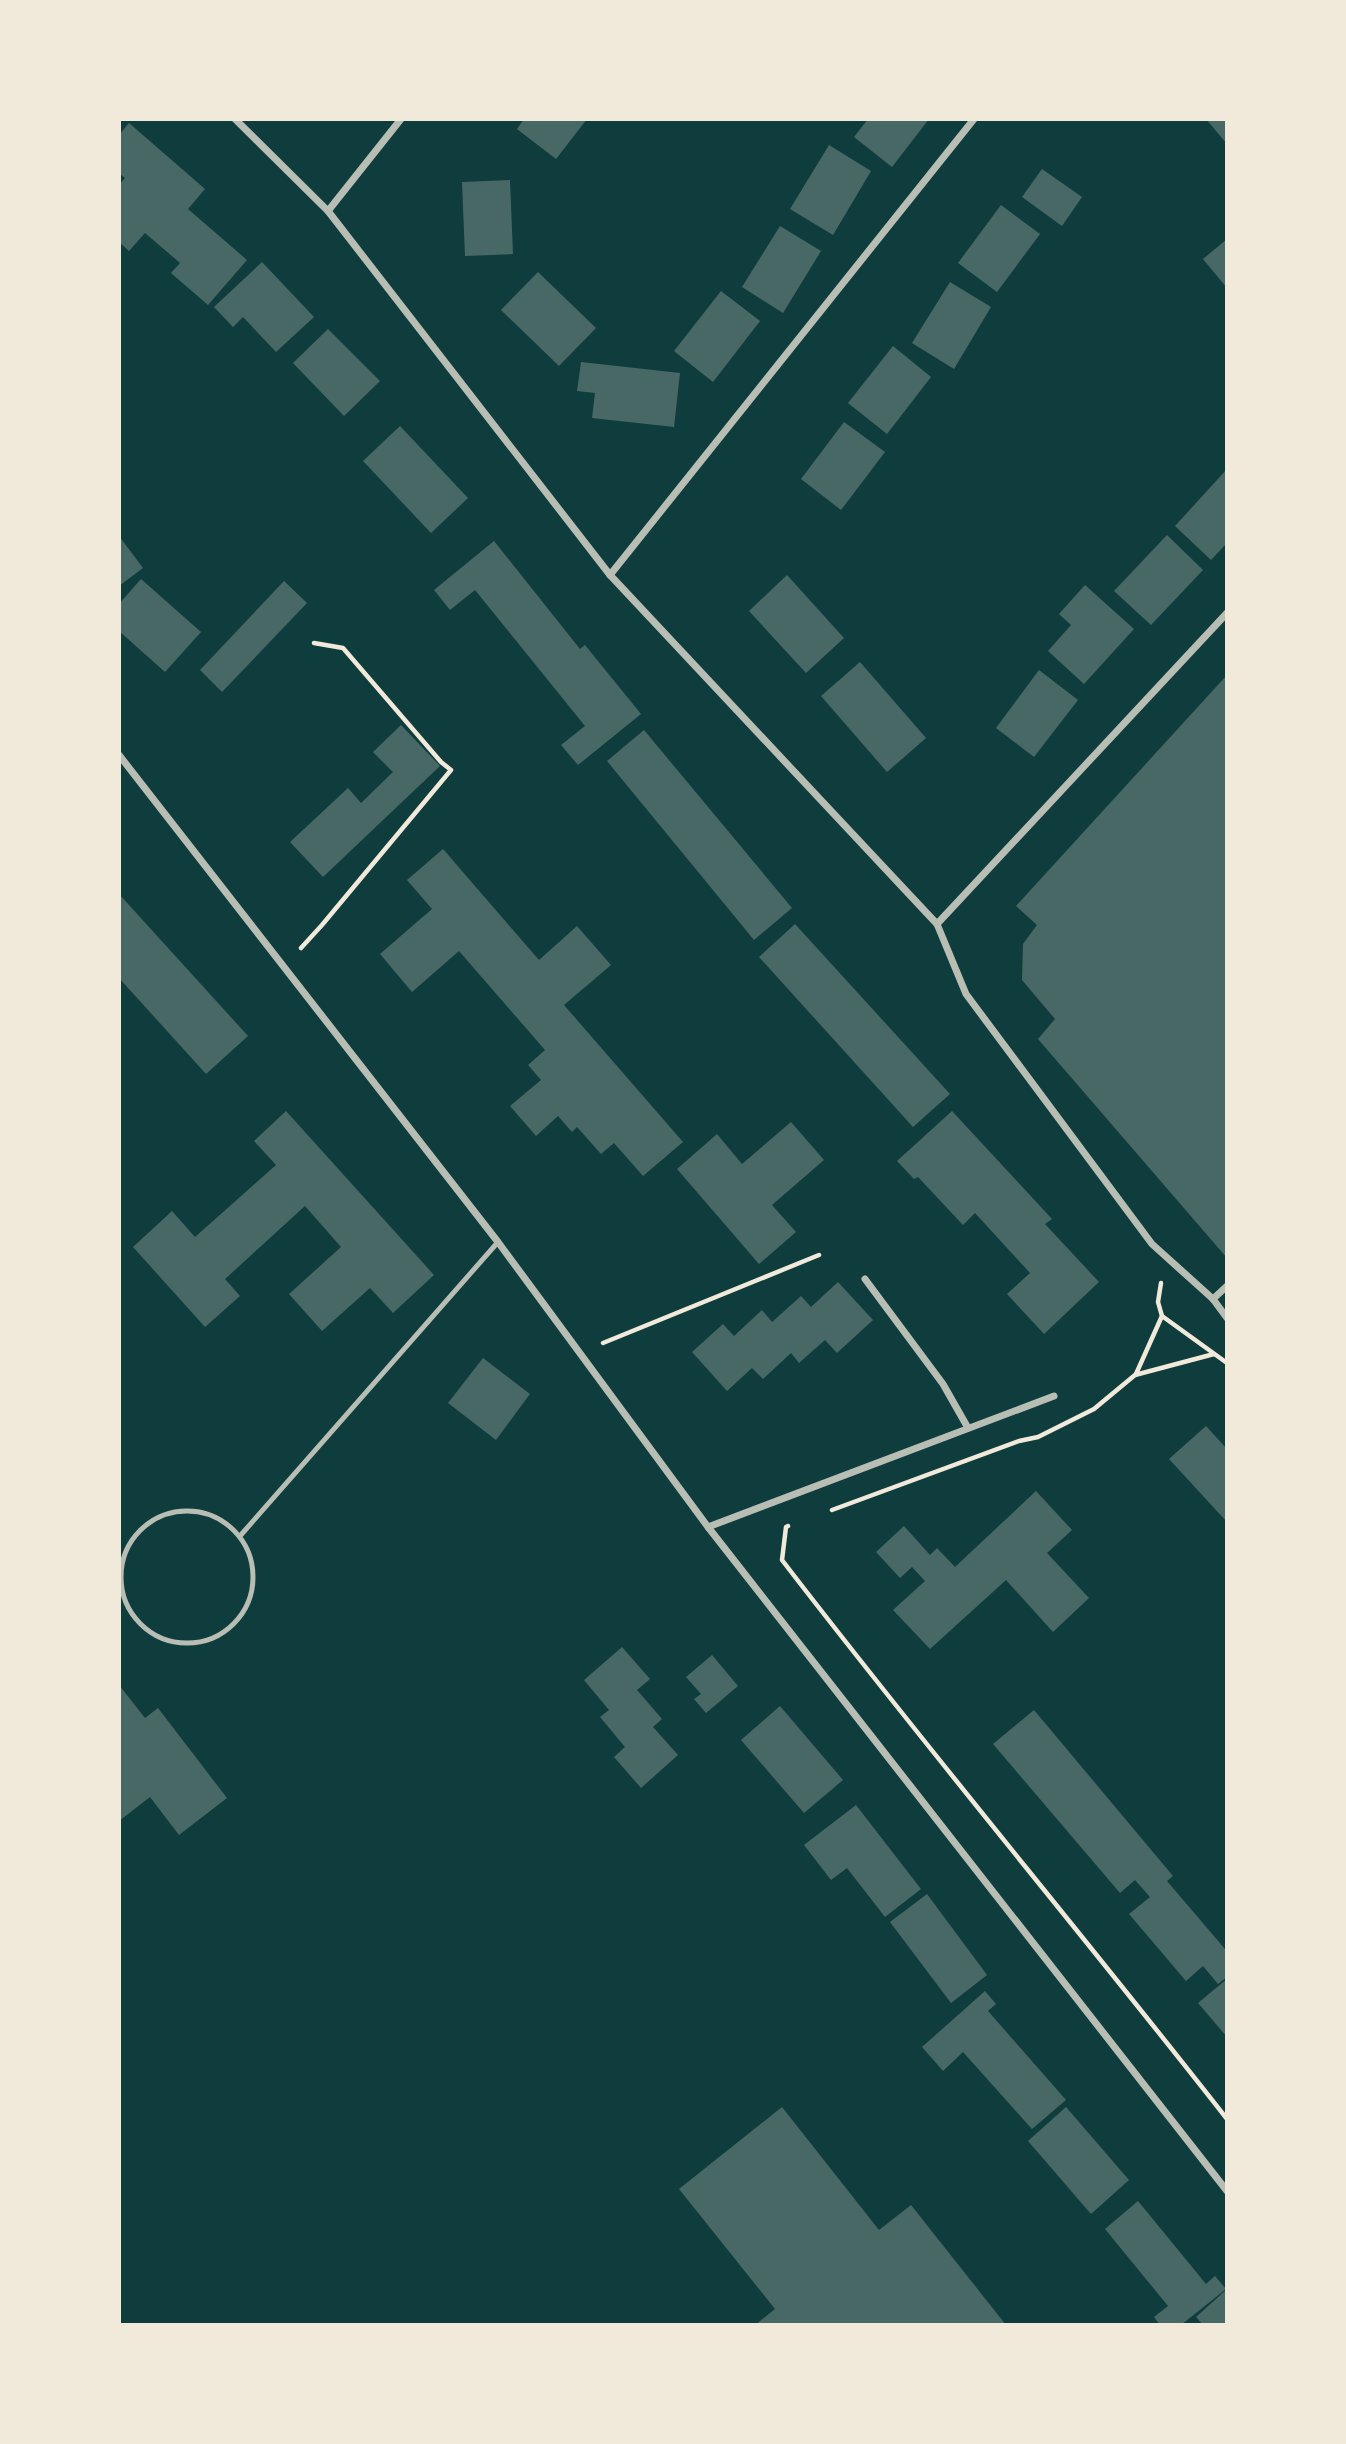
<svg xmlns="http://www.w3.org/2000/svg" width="1346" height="2444" viewBox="0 0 1346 2444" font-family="'Alegreya Sans',sans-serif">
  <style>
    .building { fill: #486865 }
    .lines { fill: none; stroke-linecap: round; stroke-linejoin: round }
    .path { stroke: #f1e9da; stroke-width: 4.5 }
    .service { stroke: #b8beb3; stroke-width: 5 }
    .minor { stroke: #b8beb3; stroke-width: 7 }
  </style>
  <rect width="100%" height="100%" fill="#0f3d3e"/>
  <g class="building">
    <polygon points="524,119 587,119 556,159 517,129"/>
    <polygon points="868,119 929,119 892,167 854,137"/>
    <polygon points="1206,119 1227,119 1227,144"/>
    <polygon points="129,123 205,189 188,209 247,260 208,305 171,273 180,263 145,233 129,251 119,242 119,185 125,178 119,173 119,135"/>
    <polygon points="829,145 871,171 833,235 790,209"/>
    <polygon points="1042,169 1082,197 1062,226 1022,197"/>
    <polygon points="510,180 513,254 465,256 462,182"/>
    <polygon points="1001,205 1040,234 997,292 958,263"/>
    <polygon points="780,226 821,251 783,313 742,287"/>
    <polygon points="1227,239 1227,288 1203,259"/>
    <polygon points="262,262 314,317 276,352 243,317 233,327 214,307"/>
    <polygon points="538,272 596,328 559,366 501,310"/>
    <polygon points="950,282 991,307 954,369 912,343"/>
    <polygon points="721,291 760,321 713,382 674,351"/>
    <polygon points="328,329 380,381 344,416 293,363"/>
    <polygon points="893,346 931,377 887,434 848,403"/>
    <polygon points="581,362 680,373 674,427 592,418 595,393 577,391"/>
    <polygon points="844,422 885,452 841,510 801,479"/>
    <polygon points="400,426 468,498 431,533 363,461"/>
    <polygon points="1227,469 1227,543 1211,560 1175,526"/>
    <polygon points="1167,535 1203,570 1151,625 1114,591"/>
    <polygon points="119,536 143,568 119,586"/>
    <polygon points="494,541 580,649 585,645 641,714 578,765 561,745 585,726 475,590 450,610 434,590"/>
    <polygon points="787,575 844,638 806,673 749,611"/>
    <polygon points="141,579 201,632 165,672 119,631 119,604"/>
    <polygon points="284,581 307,603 222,692 200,670"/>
    <polygon points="1085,585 1134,629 1084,684 1048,651 1071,625 1059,614"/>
    <polygon points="860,662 926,738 887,772 821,696"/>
    <polygon points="1039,670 1078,700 1034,757 996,728"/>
    <polygon points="1227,675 1227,1258 1038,1039 1055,1019 1022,980 1023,944 1037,925 1016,906"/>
    <polygon points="401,725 440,766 323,877 290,842 348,788 361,803 393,772 373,752"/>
    <polygon points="644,730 792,908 754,940 607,761"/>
    <polygon points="443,849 539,960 577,926 611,965 564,1005 683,1142 643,1176 614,1143 601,1154 577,1127 572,1132 558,1116 536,1136 510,1106 541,1080 528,1065 545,1050 459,951 412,992 380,954 432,909 407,880"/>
    <polygon points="119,894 248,1036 206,1074 119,978"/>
    <polygon points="795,924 950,1094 913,1127 759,957"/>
    <polygon points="286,1111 434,1275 393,1313 370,1288 322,1331 289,1294 341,1247 305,1206 225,1279 240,1296 205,1327 133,1247 172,1211 195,1237 276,1165 254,1141"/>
    <polygon points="952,1111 1052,1219 1045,1224 1099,1282 1044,1334 1007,1294 1030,1273 975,1213 963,1225 918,1177 914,1179 897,1161"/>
    <polygon points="791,1122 824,1160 772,1205 796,1232 759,1264 677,1169 717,1134 742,1164"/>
    <polygon points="838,1282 873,1320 837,1353 825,1340 799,1363 791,1353 763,1379 752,1368 727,1391 692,1352 723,1324 734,1336 762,1310 772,1322 801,1296 811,1307"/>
    <polygon points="483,1358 530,1394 496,1440 448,1403"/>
    <polygon points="1206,1426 1227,1449 1227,1522 1169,1459"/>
    <polygon points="1036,1491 1072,1530 1047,1553 1089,1598 1053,1632 1006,1580 930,1649 893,1610 925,1581 912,1567 900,1578 876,1552 904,1526 930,1555 937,1548 955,1567"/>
    <polygon points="622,1647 650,1679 637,1690 662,1719 653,1727 678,1755 641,1788 614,1757 625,1747 600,1717 609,1710 584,1680"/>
    <polygon points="712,1655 738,1686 706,1713 694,1699 701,1694 686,1677"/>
    <polygon points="119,1685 145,1718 158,1708 227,1798 179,1835 150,1797 119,1821"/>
    <polygon points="780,1706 843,1780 804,1813 741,1740"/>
    <polygon points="1034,1710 1173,1876 1167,1881 1225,1949 1227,1947 1227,1977 1218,1984 1203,1966 1186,1981 1129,1914 1150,1897 1135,1880 1120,1893 993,1744"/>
    <polygon points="856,1805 921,1889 885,1917 847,1868 831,1880 804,1845"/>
    <polygon points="927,1894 987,1975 951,2003 890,1922"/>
    <polygon points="1227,1979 1227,2037 1198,2003"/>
    <polygon points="985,1991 996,2004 988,2011 1066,2100 1032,2129 963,2052 943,2071 922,2047"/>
    <polygon points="782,2107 879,2230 911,2205 1006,2325 755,2325 775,2309 679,2189"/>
    <polygon points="1066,2107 1129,2180 1091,2214 1028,2141"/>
    <polygon points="1138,2201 1206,2284 1215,2276 1226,2289 1181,2325 1160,2325 1154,2317 1168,2306 1105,2229"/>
    <polygon points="1227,2289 1227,2325 1203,2325 1196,2317"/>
  </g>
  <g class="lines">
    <g class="path">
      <polyline points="301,948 322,925 451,770 441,762 343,648 314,643"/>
      <polyline points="1161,1283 1158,1302 1162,1316 1227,1363"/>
      <polyline points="603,1343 819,1255"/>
      <polyline points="1136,1374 1162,1316"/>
      <polyline points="832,1510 1019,1441 1038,1437 1094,1409 1135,1375 1214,1354"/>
      <path d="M788,1526L786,1527L782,1560C927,1749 1080,1931 1227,2119"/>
    </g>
    <g class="service">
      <circle cx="187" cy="1577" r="66"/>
      <polyline points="240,1536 498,1242"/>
    </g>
    <g class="minor">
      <polyline points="235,119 328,211 610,575 937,924 966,994 1152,1244 1213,1299 1227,1318"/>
      <polyline points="328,211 401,119"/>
      <polyline points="610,575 974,119"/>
      <polyline points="119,755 498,1242 708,1527 1227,2191"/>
      <polyline points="937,924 1227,613"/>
      <polyline points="865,1279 943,1384 968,1428"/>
      <polyline points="1213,1299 1227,1286"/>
      <polyline points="708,1527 1054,1396"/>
    </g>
  </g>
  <rect width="1346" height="2444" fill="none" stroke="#f1e9da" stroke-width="242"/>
</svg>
